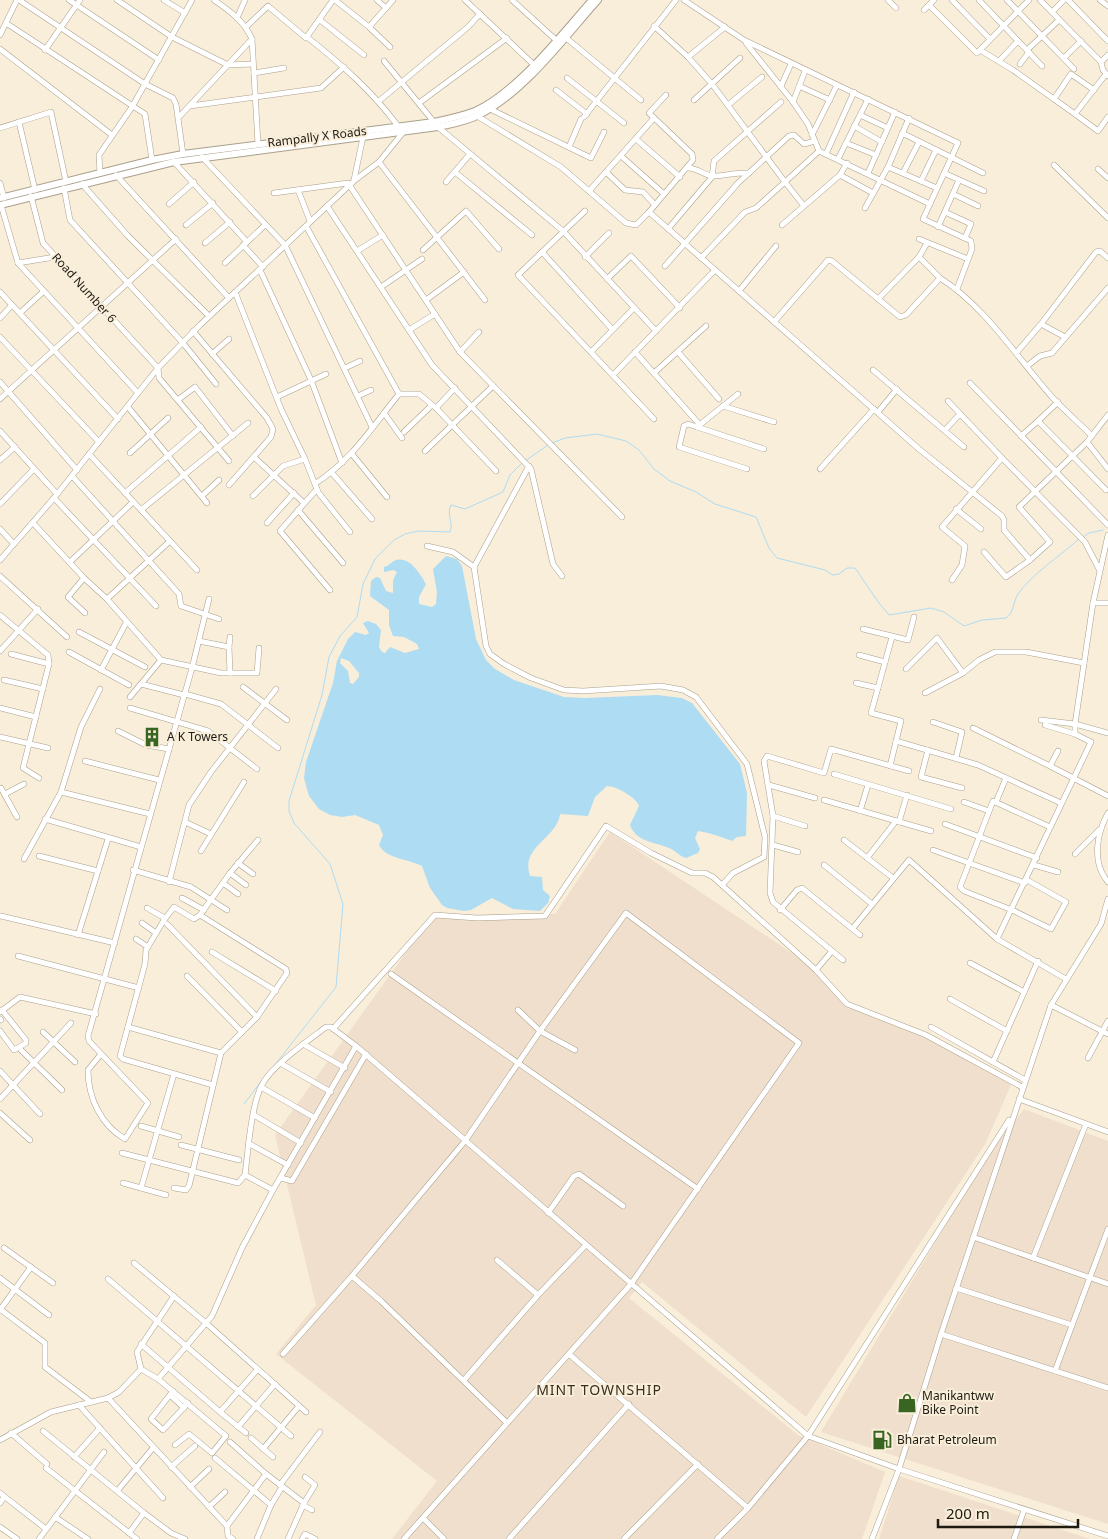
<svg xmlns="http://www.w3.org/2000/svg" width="1108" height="1539" viewBox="0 0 1108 1539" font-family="'Noto Sans',sans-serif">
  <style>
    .industrial { fill: #efdfcc }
    .water { fill: #aedcf3; fill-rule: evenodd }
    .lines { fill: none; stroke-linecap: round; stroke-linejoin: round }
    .stream { stroke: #aedcf3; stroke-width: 1 }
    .minor-casing { stroke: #aaa08c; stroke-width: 6 }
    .major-casing { stroke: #aaa08c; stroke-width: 8 }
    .minor { stroke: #fff; stroke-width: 5 }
    .major { stroke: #fff; stroke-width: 6 }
    .labels { text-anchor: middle; stroke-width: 4; stroke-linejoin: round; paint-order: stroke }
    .street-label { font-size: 12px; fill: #1e1a12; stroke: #f9eed9 }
    .poi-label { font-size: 12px; fill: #1e1a12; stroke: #f9eed9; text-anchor: start }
    .neighbourhood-label { font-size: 14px; letter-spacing: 1px; fill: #362d1c; stroke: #f9eed9 }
  </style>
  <rect width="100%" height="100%" fill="#f9eed9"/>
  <g class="industrial">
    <polygon points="610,832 810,965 847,1005 917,1029 1011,1085 985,1144 806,1417 642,1282 629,1298 798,1435 885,1472 862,1539 392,1539 437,1481 276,1354 316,1305 275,1135 433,915 555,914"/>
    <polygon points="1024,1109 1108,1141 1108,1524 821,1432 990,1152"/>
    <polygon points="899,1476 1090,1539 879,1539"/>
  </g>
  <path class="water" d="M446,556L457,559L462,566L476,639L486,660L495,669L514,680L564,697L585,698L657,695L682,698L692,703L740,764L747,793L746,836L737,837L732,841C722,837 710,833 698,831L695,838L700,849L698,853L686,858C679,856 675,850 669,848C655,842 636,842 630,825L639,806C636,797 616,786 607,786L595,797L588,816L560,814C557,839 520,846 530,876L542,877L543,890L550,896L548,903L540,911L513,909L492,898L471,910L464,911L447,908L442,905L430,888L422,866C409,859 386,859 379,845L383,835L379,825L355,815L342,817L330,815L319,809L309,796L304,778L306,762L333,683L337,661L348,639L355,632L366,635L369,633L363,623L368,621L376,624L381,630L379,647L382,652L385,653L390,647L405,653L419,649L417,644L404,637L393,636L389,625V610L370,596L371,581L376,577L380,578L386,591L393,593V580L397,572L393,570L384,572V567C389,566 390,563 394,561C408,554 420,573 426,584L419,597V604L432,607L436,604L437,592L433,569ZM341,658L349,661L359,673V677L353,684L350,683L348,671L340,663Z"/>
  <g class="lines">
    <g class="stream">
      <path d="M552,443L565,438L597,434L626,441L639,450L654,469L670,481L696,492L715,504L756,517L769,548L777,558L825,570L833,575L839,574L847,568H855L879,603L889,615L931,608L944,612L964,626L982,620L1006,618C1014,613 1013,602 1018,594C1031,575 1061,555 1079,539"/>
      <polyline points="525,461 548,445"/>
      <polyline points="1083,537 1089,533 1103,530"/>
      <path d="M274,1066L336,987L343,904L330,864L294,823L289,811V801L322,695L329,657L340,636L357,617L363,584L375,559L394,540L405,534L418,531L450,532C454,523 446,514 451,505L465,509L503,492L510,475L522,463"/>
      <polyline points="244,1104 260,1083"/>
    </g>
    <defs>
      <g id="minor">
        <polyline points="19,0 145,84 173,98 176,104 183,154"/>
        <polyline points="69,0 159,60"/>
        <polyline points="117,0 172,37 228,65 253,64"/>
        <polyline points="164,0 185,13"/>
        <path d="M214,0C230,11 244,21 252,39L258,144"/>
        <polyline points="335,0 369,27"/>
        <polyline points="377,0 386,8"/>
        <polyline points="465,0 533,64"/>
        <polyline points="512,0 556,40"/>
        <polyline points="684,0 744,40 958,143 923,219 971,241 972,249 957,289"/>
        <polyline points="888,0 896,8"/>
        <polyline points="952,0 990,39"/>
        <polyline points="979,0 1042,66"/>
        <polyline points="1007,0 1074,69"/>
        <polyline points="1040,0 1101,62 1103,70 1108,76"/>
        <polyline points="1068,0 1108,41"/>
        <polyline points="1100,0 1108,6"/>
        <polyline points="929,5 977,53 1029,0"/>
        <polyline points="924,10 934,0"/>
        <polyline points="1052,12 1064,0"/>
        <polyline points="237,18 245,0"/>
        <polyline points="320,20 364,55"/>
        <polyline points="6,23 145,114 152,160"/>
        <polyline points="654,26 688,57 712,84 785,182 819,151"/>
        <polyline points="246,27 268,6 306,38 333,0"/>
        <polyline points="0,35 17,0"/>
        <path d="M307,37C341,64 372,91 398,126"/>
        <polyline points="565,37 641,100"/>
        <polyline points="746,43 793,102 808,124 819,151 930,204"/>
        <polyline points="390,47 369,27 393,0"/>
        <polyline points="0,49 112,135"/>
        <polyline points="45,50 80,0"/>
        <polyline points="980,50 1013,70 1075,114 1106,74"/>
        <polyline points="1027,50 1059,20"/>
        <polyline points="688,57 725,27"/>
        <polyline points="1064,58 1081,41"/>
        <polyline points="384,61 438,127 563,231 656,331"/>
        <polyline points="999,61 1018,41"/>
        <polyline points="1101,62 1108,55"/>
        <polyline points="1020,64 1029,52"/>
        <polyline points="254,73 284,68"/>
        <polyline points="567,78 624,123"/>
        <polyline points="781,86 791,64"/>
        <polyline points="799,86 830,100"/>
        <polyline points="556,90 587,114"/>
        <polyline points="1054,99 1071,74 1094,90"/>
        <polyline points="694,100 740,58"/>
        <polyline points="379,101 468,27 480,14"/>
        <polyline points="793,102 805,71"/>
        <polyline points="419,103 507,38"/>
        <polyline points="728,105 762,77"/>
        <polyline points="190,106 321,88 344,67"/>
        <polyline points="490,109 591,158 604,132"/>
        <polyline points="1075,114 1098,131 1108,117"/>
        <polyline points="860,115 888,128"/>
        <polyline points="477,116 561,167 626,223 636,225 649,212 919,449 1002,516 1004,520 1004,530 1030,560 1050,542 1019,507 1087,442 1108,415"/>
        <polyline points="179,117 252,39"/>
        <polyline points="584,117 676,0"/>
        <polyline points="19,122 35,190"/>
        <polyline points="854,126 882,142"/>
        <polyline points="0,128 51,112 66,182"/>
        <polyline points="902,133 983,173"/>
        <polyline points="812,135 837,85"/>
        <polyline points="636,139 680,177"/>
        <polyline points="846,143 876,155"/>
        <polyline points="569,147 581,119"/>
        <polyline points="826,154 854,92"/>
        <polyline points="621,156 664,194"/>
        <polyline points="202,157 285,245 372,427"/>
        <polyline points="838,159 868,99"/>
        <polyline points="174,162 247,242"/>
        <polyline points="379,162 485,300"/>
        <polyline points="1054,165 1108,218"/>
        <polyline points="888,167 937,188"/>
        <path d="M688,168C698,168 705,176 713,176C726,176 736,172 749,173"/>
        <polyline points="1098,169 1108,178"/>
        <polyline points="455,172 532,235"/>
        <polyline points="606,172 625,190 643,192 655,205"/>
        <polyline points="100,173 99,155 132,107 192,0"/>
        <polyline points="868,173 895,112"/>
        <polyline points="903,173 919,142"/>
        <polyline points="944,173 984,191"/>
        <polyline points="116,175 229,298"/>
        <polyline points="840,175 873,193"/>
        <polyline points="354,180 363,137"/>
        <polyline points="921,181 936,150"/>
        <polyline points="446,182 470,154"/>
        <polyline points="0,183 4,198"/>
        <polyline points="82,184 128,236 209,316"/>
        <polyline points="64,188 70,220 183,343 216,384"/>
        <polyline points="298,190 310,221"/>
        <polyline points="589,191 654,118"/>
        <polyline points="274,193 348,183 460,352 622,517"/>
        <polyline points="953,194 978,206"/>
        <polyline points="31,196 43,243 158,368 159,378 229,461"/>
        <polyline points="169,204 194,182"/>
        <polyline points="1,205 18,263 138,393"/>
        <polyline points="327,206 432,365 531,469 553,564 562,576"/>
        <polyline points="865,208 888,167 909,118"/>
        <polyline points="585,211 518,275 654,419"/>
        <polyline points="649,212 693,160 692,154 649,113 666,95"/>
        <polyline points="945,212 971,224 965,238"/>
        <polyline points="186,225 213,203"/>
        <polyline points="782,225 840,175 847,163"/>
        <polyline points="306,226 399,394"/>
        <polyline points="938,227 959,180"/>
        <polyline points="668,229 712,177 714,161 781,102"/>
        <polyline points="919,239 968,259"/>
        <polyline points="205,243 230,222"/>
        <polyline points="243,245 263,267"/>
        <polyline points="423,250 466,211 499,249"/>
        <polyline points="357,251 383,235"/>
        <polyline points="542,252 612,329"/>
        <polyline points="585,257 609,233"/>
        <polyline points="919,257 940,278"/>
        <polyline points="701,258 745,212 756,208 785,182 804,206"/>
        <polyline points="18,263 55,257"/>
        <polyline points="225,263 265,225"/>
        <polyline points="665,266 738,183 789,136 794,135 804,144 815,141"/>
        <polyline points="260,270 311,380 342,463"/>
        <polyline points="607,279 631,256 680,308"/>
        <polyline points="381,287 422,259"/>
        <polyline points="739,291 776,246"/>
        <polyline points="0,292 118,419"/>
        <polyline points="235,292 281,409 305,459 318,492 350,532"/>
        <polyline points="878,299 919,257 927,243"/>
        <polyline points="426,300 464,272"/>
        <polyline points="20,313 44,291"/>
        <polyline points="0,318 12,305"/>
        <path d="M774,322L828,260L832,261L900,317L906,315L940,278C986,307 1017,358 1053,398C1065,411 1079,423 1092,436"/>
        <polyline points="409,330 435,314"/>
        <polyline points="193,331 267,418 273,429 271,437 229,485"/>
        <polyline points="0,337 99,442"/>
        <polyline points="1065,337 1041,324 1096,252 1100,251 1108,258"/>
        <polyline points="460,352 479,332"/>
        <polyline points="591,352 634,308"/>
        <polyline points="635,352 700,425"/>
        <polyline points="678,352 719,399"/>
        <polyline points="1017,352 1041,324"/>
        <polyline points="212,354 229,339"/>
        <polyline points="1027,366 1040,356 1052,353 1108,288"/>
        <polyline points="345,368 360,361"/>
        <polyline points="873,370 964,447"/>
        <polyline points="655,372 706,326"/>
        <polyline points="613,375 715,270"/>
        <polyline points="0,382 77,470"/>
        <polyline points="970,383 1108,525"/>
        <polyline points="399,394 419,394 436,408 455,388"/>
        <polyline points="738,394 697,427 688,424 684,426 679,447 747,469"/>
        <polyline points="358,396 371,390"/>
        <polyline points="277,397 326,374"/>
        <polyline points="0,399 176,239"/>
        <polyline points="179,399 195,387 233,436"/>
        <polyline points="948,401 1002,458"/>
        <polyline points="723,406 774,422"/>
        <polyline points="128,407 207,503"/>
        <polyline points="436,408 496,471"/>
        <polyline points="878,412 897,389"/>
        <polyline points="384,413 402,438"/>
        <polyline points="1038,421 1058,402"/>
        <polyline points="697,427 764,449"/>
        <polyline points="945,430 960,414"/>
        <polyline points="0,431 57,494"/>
        <polyline points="404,432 432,405"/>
        <polyline points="1021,436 1038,421 1106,490"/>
        <polyline points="1087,442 1108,469"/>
        <polyline points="425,451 493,386"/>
        <polyline points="130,453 168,418"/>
        <polyline points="89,454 197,570"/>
        <polyline points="352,454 387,497"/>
        <polyline points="254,457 304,503"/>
        <polyline points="0,460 15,447"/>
        <polyline points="820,469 874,409"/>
        <polyline points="332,473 372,519"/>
        <polyline points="72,476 179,594 181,606 219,619"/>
        <path d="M316,483C351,461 373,426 399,394"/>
        <polyline points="317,489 280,531 330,590"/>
        <polyline points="125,493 201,427"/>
        <polyline points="202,496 219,480"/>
        <polyline points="253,496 283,466 305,459"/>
        <polyline points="54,498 156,606"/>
        <polyline points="0,504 34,469"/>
        <polyline points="956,509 981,529"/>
        <polyline points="141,510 248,423"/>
        <polyline points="298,510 343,563"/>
        <polyline points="33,523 84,578 107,599 161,660 221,673 257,673 259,648"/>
        <polyline points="267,523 294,493"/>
        <polyline points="0,529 14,544"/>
        <polyline points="427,546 453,552 474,567 486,646 490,654 504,664 531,678 564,690 583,691 661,686 683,690 696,697 747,764 765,837 764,857 733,873 722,885"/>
        <polyline points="984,552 1006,577 1030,560"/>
        <polyline points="0,560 54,498 158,368 200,325 355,180 379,162 405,130"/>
        <polyline points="70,562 133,502"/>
        <polyline points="474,567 529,466"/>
        <polyline points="0,576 67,637"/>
        <polyline points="84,578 68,597 85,613"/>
        <polyline points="952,580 962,565 965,546 942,527 1002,458 1085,542 1099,569"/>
        <polyline points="107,599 170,541"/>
        <polyline points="1093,603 1108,603"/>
        <polyline points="0,615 48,655 49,664 23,768 39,778"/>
        <polyline points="863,629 908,640 914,617"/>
        <polyline points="79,632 145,667"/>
        <polyline points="199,641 229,647 230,673"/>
        <polyline points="229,647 230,637"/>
        <polyline points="0,651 38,609"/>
        <polyline points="69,652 129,685"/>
        <polyline points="11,654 49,664"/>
        <polyline points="859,655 885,662"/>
        <polyline points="906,669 937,638 963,673"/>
        <polyline points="101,670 126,623"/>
        <polyline points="4,680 43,689"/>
        <polyline points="856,683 878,688"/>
        <polyline points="141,684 184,695"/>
        <polyline points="243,687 287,720"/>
        <polyline points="925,693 963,673 979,660 995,652 1026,652 1084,663"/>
        <polyline points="185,694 221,704 278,748"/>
        <polyline points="130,697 161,660"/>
        <polyline points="0,708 36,717"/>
        <polyline points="130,708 208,731 257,769"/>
        <polyline points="1041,720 1075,724 1108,733"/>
        <polyline points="933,722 962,732 956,758"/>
        <polyline points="1045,725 1075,734"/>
        <polyline points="973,728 1050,766"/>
        <polyline points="118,731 146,745 169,749"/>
        <polyline points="0,737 48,748"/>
        <polyline points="896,741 978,765 1061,803"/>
        <polyline points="928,750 921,777 962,788"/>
        <polyline points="1058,751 1050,766 1108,796"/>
        <polyline points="85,761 159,780"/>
        <polyline points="890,766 901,721 871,713 892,637"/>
        <polyline points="834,774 951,809"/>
        <polyline points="769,785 815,798"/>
        <polyline points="1,788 17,817"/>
        <polyline points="61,792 150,814"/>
        <polyline points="5,794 24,784"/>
        <polyline points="824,800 931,831"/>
        <polyline points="964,802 989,811"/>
        <polyline points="996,802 1006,778"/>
        <polyline points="860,811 868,785"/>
        <path d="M1108,813C1097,833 1091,862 1108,882"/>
        <polyline points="773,816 805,826"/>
        <polyline points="45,819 141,847"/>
        <polyline points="185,822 211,834"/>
        <polyline points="899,822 907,795"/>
        <polyline points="945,824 1037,858"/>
        <polyline points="844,840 893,878"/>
        <polyline points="773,845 798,852"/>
        <polyline points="933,850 1025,883"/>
        <polyline points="201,851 244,782"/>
        <polyline points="1075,854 1099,830"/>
        <polyline points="39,856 98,871"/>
        <polyline points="867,858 896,821"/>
        <polyline points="24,859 61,792 81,727 100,689"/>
        <polyline points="238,863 253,874"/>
        <polyline points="824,865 872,904"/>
        <polyline points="1034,865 1058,872"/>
        <polyline points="133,870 191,887 227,910"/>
        <polyline points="230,873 246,885"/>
        <polyline points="1027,880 1066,902 1051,929 1012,910 964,891 960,887 993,801 1050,827"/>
        <polyline points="169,882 189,805 211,772 276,689"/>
        <polyline points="223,883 238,894"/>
        <polyline points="182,898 204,910"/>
        <polyline points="147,908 163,917 164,920 146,950 145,964 120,1056 123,1059 213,1085"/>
        <polyline points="780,910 797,890 802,888 860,935"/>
        <polyline points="1,916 115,943"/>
        <polyline points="164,920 174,907 194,919 200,915"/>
        <polyline points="142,923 156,933"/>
        <polyline points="167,924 257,1017"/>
        <polyline points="853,928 909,860 997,939 1066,979"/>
        <polyline points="78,935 108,839"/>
        <polyline points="136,939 148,947"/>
        <polyline points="997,939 1091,742 1075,734 1075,724 1093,603 1108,535"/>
        <polyline points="832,951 816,970 847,1004 926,1035 1022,1087"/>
        <polyline points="212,952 276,991"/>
        <polyline points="18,956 139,988"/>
        <polyline points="843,960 773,902 770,893 773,816 764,761 767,756 824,773 831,749 909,771"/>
        <polyline points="970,963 1024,992"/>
        <polyline points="391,974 698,1189"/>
        <polyline points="187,976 242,1032"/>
        <polyline points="950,999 1007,1031"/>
        <polyline points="1051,1005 1108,1034"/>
        <polyline points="518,1010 540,1031 575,1050"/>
        <polyline points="0,1012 20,997 96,1014"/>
        <polyline points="0,1019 1,1020"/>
        <polyline points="128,1027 221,1053"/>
        <polyline points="931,1027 1025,1080"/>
        <polyline points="333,1029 435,915 477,918 545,916 606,826 651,853 692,873 705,873 713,877 816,970"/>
        <polyline points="0,1031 14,1050 26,1043 26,1040 2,1010"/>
        <polyline points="43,1032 75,1062"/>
        <polyline points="303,1044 345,1068"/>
        <polyline points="21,1050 62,1090"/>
        <path d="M101,1054L88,1070C88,1098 101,1125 125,1139L148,1103L89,1041L88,1036L192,668L209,599"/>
        <polyline points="1088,1058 1108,1021"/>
        <polyline points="993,1062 1038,961"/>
        <polyline points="282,1064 331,1092"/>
        <polyline points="0,1071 40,1114"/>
        <polyline points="261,1087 315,1118"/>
        <polyline points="0,1099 71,1023"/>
        <polyline points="1019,1099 1108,1132"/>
        <polyline points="0,1113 30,1140"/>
        <polyline points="254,1115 301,1143"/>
        <polyline points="141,1126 179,1137"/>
        <polyline points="248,1143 288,1165"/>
        <polyline points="181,1145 239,1160"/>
        <polyline points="122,1153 238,1183 245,1175 273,1190"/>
        <path d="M245,1175C248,1152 251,1103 263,1083C273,1065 309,1040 326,1027H331L356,1046"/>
        <polyline points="281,1178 292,1181 366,1054"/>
        <polyline points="123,1183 166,1195"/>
        <polyline points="141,1188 174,1074"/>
        <polyline points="174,1188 186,1190 189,1186 221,1053 257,1017 287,973 286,969 200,915 230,873 258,840"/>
        <polyline points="548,1213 574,1176 579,1174 623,1206"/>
        <polyline points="973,1237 1108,1284"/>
        <polyline points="4,1248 53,1283"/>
        <polyline points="1033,1258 1086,1124"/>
        <polyline points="497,1260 538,1295"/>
        <polyline points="134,1263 206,1323 306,1412"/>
        <polyline points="352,1276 381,1301 506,1422"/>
        <polyline points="0,1278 49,1315"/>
        <polyline points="108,1279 256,1406 275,1384"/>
        <polyline points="956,1288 1072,1325"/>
        <polyline points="174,1296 137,1352 141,1369 158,1379 212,1316 242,1248 273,1190 356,1046 808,1436 899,1469 1108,1536"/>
        <polyline points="0,1309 45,1343 45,1367 91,1402"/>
        <polyline points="0,1310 31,1267"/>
        <polyline points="941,1334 1108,1388"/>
        <polyline points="141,1344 220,1412 257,1370"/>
        <polyline points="283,1354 352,1276 465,1141 540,1031 626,913 799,1043 631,1284 404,1539"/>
        <polyline points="570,1355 748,1508"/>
        <polyline points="1055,1371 1108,1229"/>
        <polyline points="158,1379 226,1436 212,1453 189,1434 175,1445"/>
        <polyline points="464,1380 538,1295 585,1246"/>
        <polyline points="173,1391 151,1419 163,1430 188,1403"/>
        <polyline points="170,1395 184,1408"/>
        <polyline points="108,1398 227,1526"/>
        <polyline points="79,1405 163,1498"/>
        <polyline points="220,1412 246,1433"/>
        <polyline points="238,1427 256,1406 291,1436"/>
        <polyline points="43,1431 144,1513 171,1533 185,1539"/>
        <polyline points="11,1433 47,1464"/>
        <polyline points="251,1438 273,1457"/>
        <polyline points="0,1440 51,1412 108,1398 119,1392 141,1369"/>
        <polyline points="230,1442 266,1474"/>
        <polyline points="263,1449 299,1406"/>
        <polyline points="74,1457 100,1428"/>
        <polyline points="215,1458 271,1505"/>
        <polyline points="171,1467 195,1446"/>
        <polyline points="46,1468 137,1539"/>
        <polyline points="280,1485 320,1432"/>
        <polyline points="190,1487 209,1469"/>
        <polyline points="118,1490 153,1448"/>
        <polyline points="0,1493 46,1529"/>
        <polyline points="0,1503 4,1497"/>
        <polyline points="304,1503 315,1485 305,1477"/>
        <polyline points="303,1505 312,1510"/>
        <polyline points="209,1507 225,1492"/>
        <polyline points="55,1517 88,1539"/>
        <polyline points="423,1518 444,1539"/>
        <polyline points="0,1527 17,1539"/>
        <polyline points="129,1533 144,1513"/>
        <polyline points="39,1539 104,1452"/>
        <polyline points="233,1539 228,1536 227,1526 266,1474 304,1503 288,1539"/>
        <polyline points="257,1539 271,1505 282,1487"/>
        <polyline points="302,1539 305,1534 315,1539"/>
        <polyline points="509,1539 629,1404"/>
        <polyline points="624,1539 698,1464"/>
        <polyline points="717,1539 748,1508 808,1436 1009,1120"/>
        <polyline points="872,1539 899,1469 941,1334 1051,1005 1101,924 1108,899"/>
        <polyline points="1014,1539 1024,1510"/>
      </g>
      <g id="major">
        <path d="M0,198L152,160L183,154L434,122C448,119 462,116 475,111C516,93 562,34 592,0"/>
        <path d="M0,205L174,162L438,127C451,124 466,122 479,115C525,92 564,38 598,0"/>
      </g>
    </defs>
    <use href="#minor" class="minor-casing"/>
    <use href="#major" class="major-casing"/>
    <use href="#minor" class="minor"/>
    <use href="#major" class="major"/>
  </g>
  <defs>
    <symbol id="building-bare" viewBox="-9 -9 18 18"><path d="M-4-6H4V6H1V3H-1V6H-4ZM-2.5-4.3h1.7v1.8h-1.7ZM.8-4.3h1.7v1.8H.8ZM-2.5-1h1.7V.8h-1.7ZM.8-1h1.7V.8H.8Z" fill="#396522" stroke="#f9eed9" stroke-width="2.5" paint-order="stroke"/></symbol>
    <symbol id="shop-bare" viewBox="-9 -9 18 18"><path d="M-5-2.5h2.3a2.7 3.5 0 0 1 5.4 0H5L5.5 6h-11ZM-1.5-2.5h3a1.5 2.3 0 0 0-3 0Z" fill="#396522" stroke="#f9eed9" stroke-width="2.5" paint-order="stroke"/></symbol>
    <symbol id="fuel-bare" viewBox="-9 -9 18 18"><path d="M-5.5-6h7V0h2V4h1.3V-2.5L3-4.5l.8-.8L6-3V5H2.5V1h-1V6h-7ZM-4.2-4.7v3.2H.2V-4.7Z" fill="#396522" stroke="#f9eed9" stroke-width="2.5" paint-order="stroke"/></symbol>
  </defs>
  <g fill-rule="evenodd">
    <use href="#building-bare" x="138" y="723" width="28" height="28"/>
    <use href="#shop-bare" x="893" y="1389" width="28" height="28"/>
    <use href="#fuel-bare" x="868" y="1426" width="28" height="28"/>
  </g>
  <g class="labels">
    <g class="street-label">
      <text transform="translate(317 137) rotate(-7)" y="4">Rampally X Roads</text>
      <text transform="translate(84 288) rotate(48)" y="4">Road Number 6</text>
    </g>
    <g class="poi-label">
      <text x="167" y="741">A K Towers</text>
      <text x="922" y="1400">Manikantww<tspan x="922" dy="14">Bike Point</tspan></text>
      <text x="897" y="1444">Bharat Petroleum</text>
    </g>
    <g class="neighbourhood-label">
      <text x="599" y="1395">MINT TOWNSHIP</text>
    </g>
  </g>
  <path d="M938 1519v8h140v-8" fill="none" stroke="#1e1a12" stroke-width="2.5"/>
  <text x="946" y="1519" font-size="15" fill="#1e1a12" stroke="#f9eed9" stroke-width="4" paint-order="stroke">200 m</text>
</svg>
